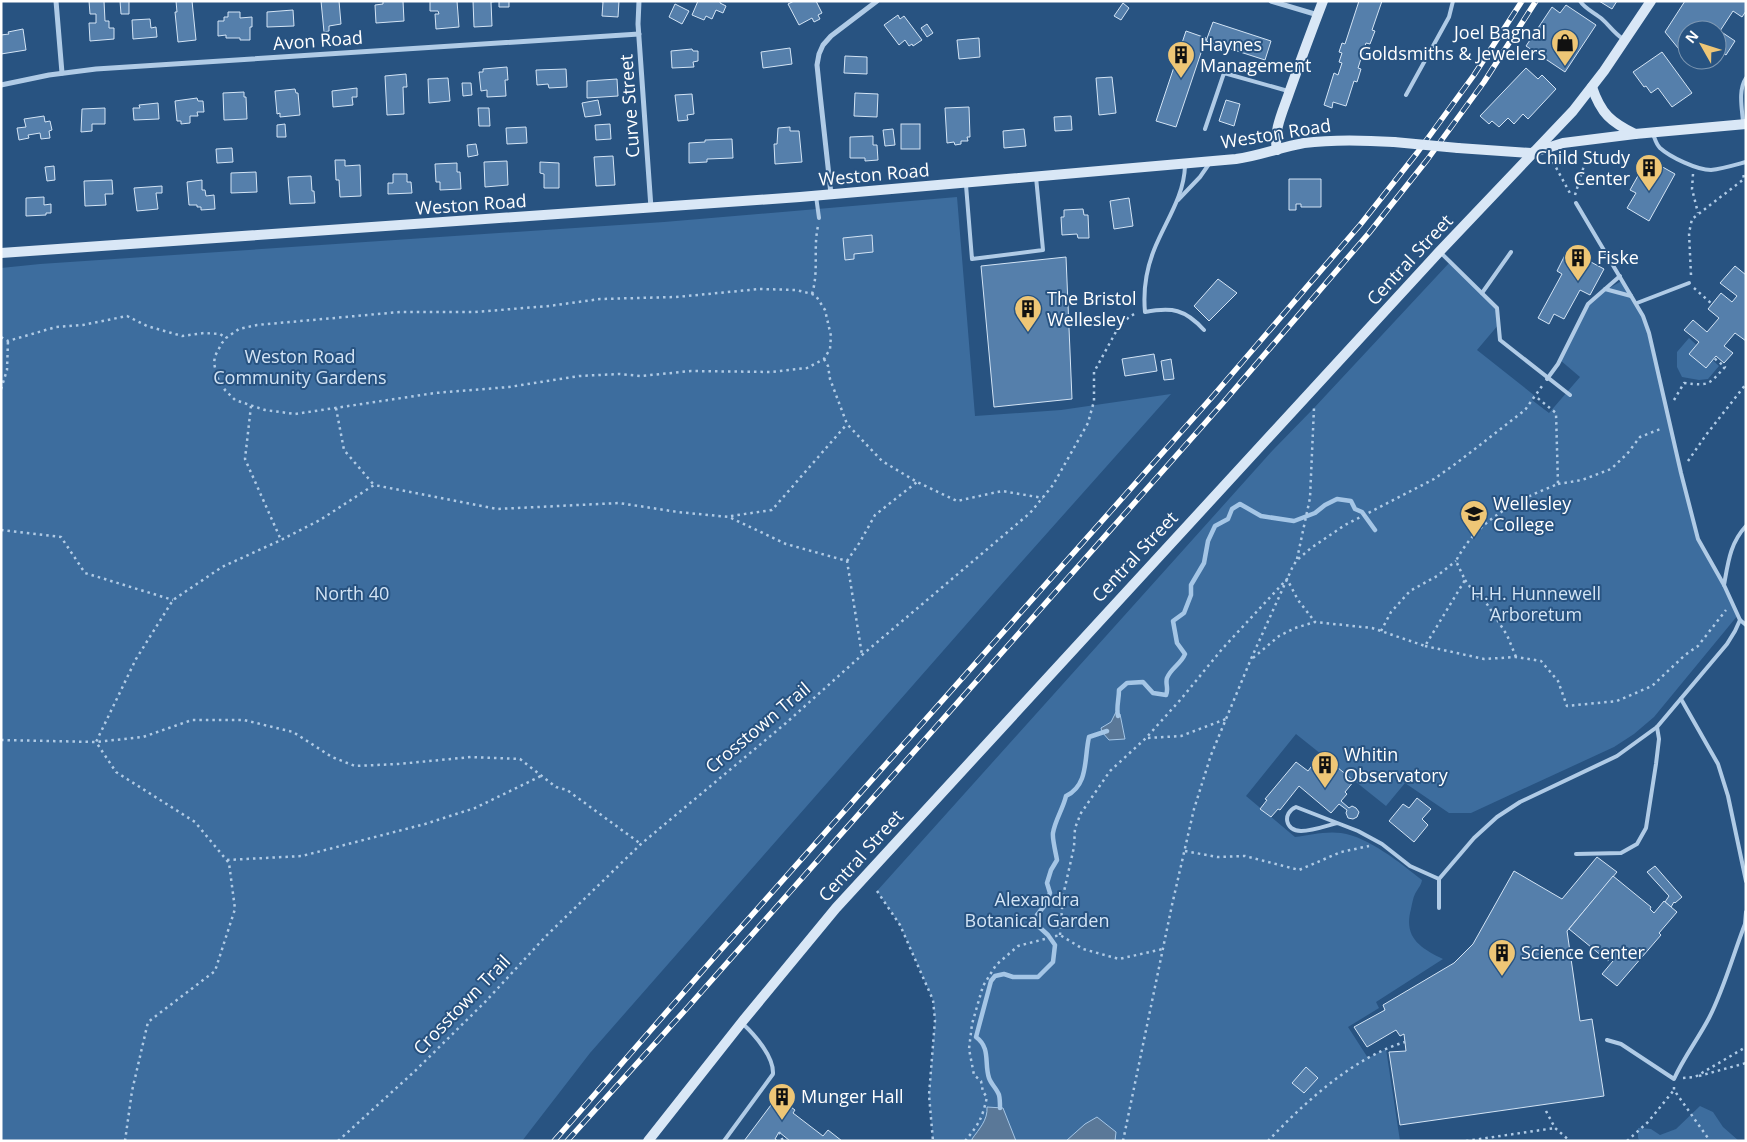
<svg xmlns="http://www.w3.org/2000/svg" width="1747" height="1142" viewBox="0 0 1747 1142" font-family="'Open Sans',sans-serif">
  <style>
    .green { fill: #3d6d9e }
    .water { fill: #5a7898; stroke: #a5c6e6 }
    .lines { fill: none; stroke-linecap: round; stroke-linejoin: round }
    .stream { stroke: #a5c6e6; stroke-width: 4.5 }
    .building { fill: #557fab; stroke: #d3e4f5 }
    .path { stroke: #b0cbe6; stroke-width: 2.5; stroke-dasharray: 2.5 4; stroke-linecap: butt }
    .lane { stroke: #b0cbe6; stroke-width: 4 }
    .street { stroke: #b0cbe6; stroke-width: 5 }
    .secondary { stroke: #d9e7f6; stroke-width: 10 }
    .rail-casing { stroke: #fff; stroke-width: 5.5 }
    .rail { stroke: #285381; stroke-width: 4; stroke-dasharray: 11; stroke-linecap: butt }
    .secondary-bridge { stroke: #d9e7f6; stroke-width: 10 }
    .labels { text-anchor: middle; stroke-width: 4; stroke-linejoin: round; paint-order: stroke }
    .poi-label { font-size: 18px; fill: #fff; stroke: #285381; text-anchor: start }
    .street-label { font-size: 18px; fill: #fff; stroke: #285381 }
    .park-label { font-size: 18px; fill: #d3e4f5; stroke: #285381 }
  </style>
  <rect width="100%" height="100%" fill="#285381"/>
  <g class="green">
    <polygon points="957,197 975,416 1061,410 1171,394 1000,586 590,1053 522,1141 1,1141 1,268 40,264 664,222"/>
    <path d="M1450,262L1497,308L1499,324L1477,350L1535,396L1532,400L1549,413L1580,377L1560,360L1588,304L1603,292L1623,280L1643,316L1698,539L1738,615L1654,717L1634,734L1614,747L1471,813H1449L1405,783L1386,806L1296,734L1246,796L1295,837C1309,835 1326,831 1341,833C1369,837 1400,863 1422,880C1421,886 1418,888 1415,894C1413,898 1412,904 1411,909C1403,938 1421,948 1443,959L1376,1002L1379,1008L1348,1027L1368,1058L1386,1049L1400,1141H933L929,1095L935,1020L933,1000L900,925L877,891L1273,450L1314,408Z"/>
    <polygon points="1689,338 1719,366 1708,379 1699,380 1682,377 1677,367 1677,352"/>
    <polygon points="1700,1106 1713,1112 1723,1127 1739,1141 1640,1141 1638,1138 1638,1128 1651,1129 1660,1135 1676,1129"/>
  </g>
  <g class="water">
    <polygon points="1116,712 1120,714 1125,739 1109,740 1102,732 1101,728 1111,722"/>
    <path d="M987,1107L1003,1108L1016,1141H972V1139C979,1129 988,1120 987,1107Z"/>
    <polygon points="1097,1117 1116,1132 1115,1141 1066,1141 1085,1124"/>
  </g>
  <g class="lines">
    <g class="stream">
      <path d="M1118,716C1116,707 1119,700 1119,690L1127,683L1143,682L1153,693L1166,695C1169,688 1165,684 1167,678C1171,668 1181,664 1185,654L1177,643L1173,621L1184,613L1191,595V585L1204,563L1208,541L1215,526L1228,519L1232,509L1240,504L1261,516L1294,521L1315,513L1325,505L1337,499L1351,501L1355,509L1362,512L1375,530"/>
      <path d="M1000,1108C1000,1104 1000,1099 999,1095C997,1089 991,1084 989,1078C984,1063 991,1048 976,1037L991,981L995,976L1004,974L1013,977H1038L1053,962L1055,945L1048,935L1037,925V915L1045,905L1050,893L1047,883L1051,870L1057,860C1056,854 1052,838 1053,833C1055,820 1063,809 1066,796C1089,785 1084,758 1089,737L1107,731"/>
    </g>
  </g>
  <g class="building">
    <polygon points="89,1 104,1 105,21 109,21 109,28 114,28 114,39 90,41 89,23 96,23 96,14 90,14"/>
    <polygon points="120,1 129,1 129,14 121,14"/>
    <polygon points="176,1 192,1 196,40 178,42 175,12 177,12"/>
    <polygon points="321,1 339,1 341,24 329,26 329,31 324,32"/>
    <polygon points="383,1 403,1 404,21 376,23 375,5 383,4"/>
    <polygon points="430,1 457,1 459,27 436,29 435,14 439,14 438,11 430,11"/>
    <polygon points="473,1 509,1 509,7 499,7 499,1 491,2 492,26 474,27"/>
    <polygon points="599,1 619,1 618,17 602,16 603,2"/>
    <polygon points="698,1 720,1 720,3 726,6 723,13 716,10 712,19 706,16 704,20 692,15"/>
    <polygon points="794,1 816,1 822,13 818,15 820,19 814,22 812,18 799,25 788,4"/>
    <polygon points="1359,1 1382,1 1372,30 1375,31 1370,44 1366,43 1358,68 1361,69 1357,82 1354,81 1346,106 1333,102 1332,108 1324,105 1334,73 1338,75 1342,63 1339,62 1342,53 1339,52 1342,43 1345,44"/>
    <polygon points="1599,1 1617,1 1612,9"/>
    <polygon points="1685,1 1746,1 1746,11 1742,17 1733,11 1720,31 1735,41 1726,55 1717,49 1717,30 1687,30 1687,59 1665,32"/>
    <polygon points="1123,3 1129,8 1121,20 1114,16"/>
    <polygon points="675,4 689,11 682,24 669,17"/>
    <polygon points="1566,5 1596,25 1565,72 1526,46 1552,7 1560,13"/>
    <polygon points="293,10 294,26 267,27 267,12"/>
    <polygon points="228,12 240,12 240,18 252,17 252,27 250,27 250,40 240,40 240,38 226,38 226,35 218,36 218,21 224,21 224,17 228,17"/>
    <polygon points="898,15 900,19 904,16 922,40 913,46 912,44 909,46 905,40 899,45 884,25"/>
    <polygon points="150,19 151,28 156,27 157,37 133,39 132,20"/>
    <polygon points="1213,22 1271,41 1265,60 1206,41"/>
    <polygon points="927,24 933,33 927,37 921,28"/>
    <polygon points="23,29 26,50 1,54 1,35 9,34 8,32"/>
    <polygon points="1186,31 1206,38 1176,127 1156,121"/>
    <polygon points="979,38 980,57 959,59 957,40"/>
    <polygon points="790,48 792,64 763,68 761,52"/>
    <polygon points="692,49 693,51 698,51 698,61 693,62 694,67 672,68 671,51"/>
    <polygon points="1662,52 1692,93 1672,107 1658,88 1651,93 1646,86 1644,87 1633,72"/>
    <polygon points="845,56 867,57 867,74 844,73"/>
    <polygon points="507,67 508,80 505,80 506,96 487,97 487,90 481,91 479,72 483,72 483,69"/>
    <polygon points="1526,68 1538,79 1542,75 1556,89 1528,119 1523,114 1514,124 1508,118 1499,127 1492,121 1489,124 1480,116"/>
    <polygon points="566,69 567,87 549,88 548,84 537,85 536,70"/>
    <polygon points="406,74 407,87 403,87 404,114 387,115 385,76"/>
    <polygon points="1112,77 1116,113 1099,115 1096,78"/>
    <polygon points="448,78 450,101 429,103 428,79"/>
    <polygon points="617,79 618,96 587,98 587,81"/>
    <polygon points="462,83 471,83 472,95 463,96"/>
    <polygon points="357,88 357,97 352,97 353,105 333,107 332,91"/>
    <polygon points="295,89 296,93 298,93 300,115 280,117 280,113 277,114 275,91"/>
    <polygon points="244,92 244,97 246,97 247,119 224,120 223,93"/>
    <polygon points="855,93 878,94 877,117 854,116"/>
    <polygon points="692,94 694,114 687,115 688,120 678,121 675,95"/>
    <polygon points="197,98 198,101 203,101 204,112 197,112 198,116 190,116 190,123 181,124 181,121 177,121 175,101"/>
    <polygon points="598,100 601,115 585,117 582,103"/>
    <polygon points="1226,100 1240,104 1234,126 1219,121"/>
    <polygon points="158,103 159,119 134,120 133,108 140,108 139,105"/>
    <polygon points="969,107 970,137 967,137 968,141 961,141 961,144 955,145 954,142 947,143 945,108"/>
    <polygon points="105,108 105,124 92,124 92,131 81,132 82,109"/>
    <polygon points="478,108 489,108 490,126 479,126"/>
    <polygon points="44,116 45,122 50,121 52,130 49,131 50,138 41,139 40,133 28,135 29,138 19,140 17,128 26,127 24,119"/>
    <polygon points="1071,116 1072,130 1055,131 1054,117"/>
    <polygon points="285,124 286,137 277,137 277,125"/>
    <polygon points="610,124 611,139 596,140 595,125"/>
    <rect x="901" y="124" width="19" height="25"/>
    <polygon points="526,127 527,143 507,144 506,128"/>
    <polygon points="790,127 790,131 799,131 802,162 775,164 774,144 777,144 778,128"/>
    <polygon points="893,129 895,145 885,146 883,130"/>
    <polygon points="1024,129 1026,146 1004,148 1003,131"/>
    <polygon points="873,136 873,145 877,145 878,160 865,161 865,158 850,158 850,137"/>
    <polygon points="732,139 733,158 707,159 707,162 689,163 689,143 705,142 705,140"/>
    <polygon points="476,144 478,155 468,157 467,145"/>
    <polygon points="232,148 233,162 217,163 216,149"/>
    <polygon points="613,156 615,185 596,186 594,157"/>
    <polygon points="335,160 345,160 345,166 360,165 361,196 340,197 339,180 336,180"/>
    <polygon points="507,161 508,185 485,187 484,162"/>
    <polygon points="1652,161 1675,174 1649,221 1627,208 1636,193 1630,190 1639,174 1644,177"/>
    <polygon points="540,162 559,163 559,188 544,188 544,174 540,173"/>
    <polygon points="457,163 457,172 460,172 461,189 440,190 440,182 436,182 435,164"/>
    <polygon points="54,166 55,180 47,181 45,167"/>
    <polygon points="256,172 257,192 231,193 231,173"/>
    <polygon points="393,174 407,174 407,182 411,182 412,193 388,194 388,183 393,183"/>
    <polygon points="311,176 312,191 314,191 315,203 290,204 288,177"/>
    <polygon points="1289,179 1321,179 1321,207 1301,207 1301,204 1296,204 1296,210 1289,210"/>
    <polygon points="112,180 113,194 105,194 106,205 85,206 84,181"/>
    <polygon points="202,180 202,190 205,190 206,196 214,195 215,209 201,210 201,207 197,207 197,205 189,205 187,182"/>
    <polygon points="162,186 162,193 156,193 158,209 137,211 134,188"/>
    <polygon points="44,197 44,205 51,204 51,213 46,213 46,215 26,216 26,198"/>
    <polygon points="1129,198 1133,226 1114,229 1110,201"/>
    <polygon points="1083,209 1084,215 1088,215 1089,238 1078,238 1077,234 1062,235 1061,217 1064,217 1064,210"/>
    <polygon points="872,235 873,252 854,254 854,259 845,260 843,238"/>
    <polygon points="1566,253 1572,256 1574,253 1604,269 1590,295 1580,290 1564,319 1554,314 1549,324 1538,318 1562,274 1557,271"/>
    <polygon points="1066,257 1072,399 994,407 981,266"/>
    <polygon points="1735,266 1746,275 1746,341 1735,333 1724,346 1733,353 1724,363 1716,356 1706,368 1689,354 1699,342 1684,330 1693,320 1707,332 1719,318 1708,309 1712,304 1721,293 1732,302 1737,296 1720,283"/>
    <polygon points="1218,279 1237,293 1209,321 1194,306"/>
    <polygon points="1154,354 1157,371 1125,376 1122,359"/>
    <polygon points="1171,359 1174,379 1164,380 1161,361"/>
    <polygon points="1326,758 1354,781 1345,792 1347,794 1341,801 1349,808 1352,806 1356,808 1359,812 1357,817 1353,819 1348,818 1346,813 1347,810 1339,804 1331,813 1299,786 1280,810 1278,809 1271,817 1260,809 1267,800 1265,799 1296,762 1308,771 1314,763 1319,767"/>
    <polygon points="1417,798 1431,809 1422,819 1428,825 1414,842 1389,821 1403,804 1409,808"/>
    <polygon points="1597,857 1617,872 1567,931 1580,1021 1592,1019 1604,1096 1400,1125 1389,1052 1406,1051 1404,1034 1400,1036 1396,1030 1367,1047 1354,1027 1385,1010 1383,1005 1454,963 1473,944 1514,871 1562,899"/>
    <polygon points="1655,866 1682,897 1675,903 1674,902 1671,907 1665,902 1669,896 1647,872"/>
    <polygon points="1613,876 1651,907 1650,909 1654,913 1664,901 1677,912 1659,933 1661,935 1617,986 1602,974 1613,961 1610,959 1608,961 1569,929"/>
    <polygon points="1306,1067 1318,1078 1304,1093 1292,1083"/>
    <polygon points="777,1097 795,1110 793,1113 823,1136 828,1130 842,1141 790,1141 779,1132 775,1139 778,1141 744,1141"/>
  </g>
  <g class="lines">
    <g class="path">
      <polyline points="1553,162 1571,195"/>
      <polyline points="1693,174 1692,189 1698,213"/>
      <polyline points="1575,195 1583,169 1586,152"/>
      <polyline points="1691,275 1689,233 1692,219 1744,179 1743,172"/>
      <polyline points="1694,288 1712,304"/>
      <polygon points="760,289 796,290 812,294 816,296 825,310 831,336 830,349 824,359 807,368 771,372 691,371 641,376 619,374 579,376 509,387 435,393 295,414 265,410 235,400 225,390 217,377 214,363 215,356 222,343 226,338 239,329 257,325 400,312 475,312 549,306 600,299 676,297"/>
      <path d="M812,294C819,271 813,249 818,226"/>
      <polyline points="1,337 8,341 56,327 83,325 127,316 147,326 182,336 204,333 220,334 226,338"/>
      <polyline points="824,359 828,366 830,379 847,424 882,461 917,482 957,501 1002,491 1043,498"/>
      <polyline points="1,389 7,370 8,341"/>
      <path d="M1674,400L1684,383C1710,386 1708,385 1725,367L1714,358"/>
      <polyline points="251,406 245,459 281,540"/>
      <polyline points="336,408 344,450 374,485"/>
      <polyline points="1688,461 1706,435 1746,384"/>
      <polyline points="1558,484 1582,480 1611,469 1627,454 1640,437 1663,428"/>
      <polyline points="731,516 772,510 847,424"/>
      <polyline points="1,530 61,537 85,573 173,600"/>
      <polyline points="1297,559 1310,498 1314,408"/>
      <polyline points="847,561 860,542 875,515 917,482"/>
      <polyline points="1465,580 1476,595 1485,601 1507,635 1516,657"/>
      <polyline points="1381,631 1391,612 1410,591 1437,576 1456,561"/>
      <polyline points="1425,646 1484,659 1516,657 1541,661 1558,681 1567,706 1617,701 1652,686 1685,655 1698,646 1726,610"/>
      <path d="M1253,658L1279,636L1295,628L1315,622L1372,628L1425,646L1465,580L1456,561C1477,520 1517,500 1558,484L1556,413L1535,396"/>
      <polyline points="1148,738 1181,736 1226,719"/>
      <polyline points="1,740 96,742 143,737 192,720 244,720 293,732 332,757 355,766 398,764 471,757 520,759 556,787 567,790 641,844"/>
      <polyline points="1185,851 1217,857 1245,856 1299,870 1341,852 1369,846"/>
      <polyline points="227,860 302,856 425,824 475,808 541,776"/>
      <polyline points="877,891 900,925 933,1000 935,1020 929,1095 933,1141"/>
      <polyline points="1060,935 1063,896 1074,847 1075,828 1081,813 1110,771 1146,738 1181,699 1223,648 1287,579 1298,600 1315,622"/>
      <polyline points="1699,1076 1746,1063"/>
      <polyline points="1683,1078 1695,1077 1746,1047"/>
      <polyline points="1674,1087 1674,1090 1710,1141"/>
      <polyline points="1546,1111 1555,1128 1570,1141"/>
      <polyline points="779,1132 783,1141"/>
      <polyline points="125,1141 132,1091 148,1022 215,971 235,909 229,863 195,822 116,772 96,742 136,659 173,600 222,567 281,540 320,520 374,485 497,509 619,503 678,512 729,517 786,544 847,561 862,655"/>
      <polyline points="338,1141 415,1071 486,1001 546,936 641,844 786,723 862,655 1030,513 1053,485 1088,423 1094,401 1094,372 1118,328 1129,317 1136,313"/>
      <path d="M965,1141C979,1124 982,1119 987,1097L983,1092L981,1081L974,1075L969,1049L972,1024L983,986L996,965L1018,946L1060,935L1083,949L1119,959L1163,949"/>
      <polyline points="1123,1141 1172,905 1194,809 1211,755 1251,659 1293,566 1297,560 1311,548 1345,525 1434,479 1458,462 1525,410 1542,386"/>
      <path d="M1268,1141C1305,1102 1354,1057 1405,1042"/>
      <polyline points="1466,1141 1555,1128"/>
      <polyline points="1627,1141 1648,1122 1674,1090"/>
    </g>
    <g class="lane">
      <path d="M1580,1C1585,9 1595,13 1602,19C1610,26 1613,32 1623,39"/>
      <polyline points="1406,95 1449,17 1453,1"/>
      <path d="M1743,122C1742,108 1738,90 1746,78"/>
      <polyline points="1205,129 1224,73 1288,91"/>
      <path d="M1653,134C1655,139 1656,144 1660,148C1670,157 1697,170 1711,170C1722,169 1735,165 1746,162"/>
      <path d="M1185,166C1184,197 1165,222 1154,250C1146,270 1143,290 1145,312C1172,307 1185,309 1204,330"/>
      <polyline points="966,185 972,259 1043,250 1036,177"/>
      <polyline points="816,196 819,218"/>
      <polyline points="1178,200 1200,177 1209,164"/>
      <polyline points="1576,203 1643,316 1649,333 1681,473 1698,539 1724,585 1740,620 1746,625"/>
      <polyline points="1440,252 1497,308 1500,340 1570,395"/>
      <polyline points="1605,289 1631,296"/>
      <polyline points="1482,293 1511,252"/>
      <polyline points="1637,303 1689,283"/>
      <polyline points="1547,379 1558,364 1588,304 1620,276"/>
      <path d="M1724,585C1728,563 1730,543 1746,526"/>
      <polyline points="1681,699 1718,764 1728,796 1746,881"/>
      <path d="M1337,823C1326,826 1312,831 1301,831C1285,831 1282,813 1296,807L1358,831L1382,844L1410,866L1439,879L1474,838L1497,817L1520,802L1617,756L1657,727L1727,644L1735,631L1740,620"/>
      <polyline points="1576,854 1621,853 1637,844 1646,828 1656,764 1659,739 1657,727"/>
      <polyline points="1439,908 1439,879"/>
      <path d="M1607,1040L1621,1044L1674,1079C1684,1057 1698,1039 1709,1018C1724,989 1733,955 1745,924L1746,912"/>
      <path d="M724,1141L773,1074C774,1057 755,1035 743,1024"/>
    </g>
    <g class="street">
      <polyline points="56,1 62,73"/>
      <polyline points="639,1 638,24 651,208"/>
      <polyline points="1271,1 1318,15"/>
      <polyline points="1,85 49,75 96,69 639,34"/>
      <polyline points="831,194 820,94 817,65 819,54 823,45 831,36 877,1"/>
    </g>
    <g class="secondary">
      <path d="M1592,87C1601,114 1611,122 1635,134"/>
      <polyline points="1458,148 1531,153 1563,143 1635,134 1746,124"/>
      <path d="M1277,150C1273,131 1283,111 1289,93C1300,62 1311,32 1323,1"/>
      <path d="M1,253L800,197L1236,159C1259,156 1281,147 1304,143C1334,139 1364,140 1394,142"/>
      <polyline points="648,1141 742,1022 836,908 1439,252 1573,111 1604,71 1651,1"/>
    </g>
    <defs>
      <g id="rail">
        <polyline points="554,1141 719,952 1213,396 1360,225 1417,153 1474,75 1522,1"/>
        <polyline points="567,1141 688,1007 1222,404 1369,233 1427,160 1484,82 1536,1"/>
      </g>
    </defs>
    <use href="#rail" class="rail-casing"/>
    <use href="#rail" class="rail"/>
    <polyline class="secondary-bridge" points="1394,142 1458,148"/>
  </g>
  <defs>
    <symbol id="shop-pin" viewBox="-11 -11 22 30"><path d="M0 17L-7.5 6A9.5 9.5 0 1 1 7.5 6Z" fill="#eec676" stroke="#285381"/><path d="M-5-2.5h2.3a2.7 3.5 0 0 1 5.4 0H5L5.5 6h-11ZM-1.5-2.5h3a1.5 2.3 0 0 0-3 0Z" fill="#111"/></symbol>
    <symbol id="building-pin" viewBox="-11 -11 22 30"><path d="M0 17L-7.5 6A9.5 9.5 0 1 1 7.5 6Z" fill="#eec676" stroke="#285381"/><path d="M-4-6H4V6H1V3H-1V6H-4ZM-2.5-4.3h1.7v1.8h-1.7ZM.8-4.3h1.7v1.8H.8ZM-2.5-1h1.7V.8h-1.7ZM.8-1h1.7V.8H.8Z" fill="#111"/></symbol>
    <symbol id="university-pin" viewBox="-11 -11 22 30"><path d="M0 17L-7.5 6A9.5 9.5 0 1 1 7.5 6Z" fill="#eec676" stroke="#285381"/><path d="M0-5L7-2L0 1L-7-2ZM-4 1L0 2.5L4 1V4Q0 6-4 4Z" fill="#111"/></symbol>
  </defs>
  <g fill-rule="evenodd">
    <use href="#shop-pin" x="1549" y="27" width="32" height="43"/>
    <use href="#building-pin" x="1165" y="39" width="32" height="43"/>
    <use href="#building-pin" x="1633" y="152" width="32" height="43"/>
    <use href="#building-pin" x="1562" y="242" width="32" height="43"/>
    <use href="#building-pin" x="1012" y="293" width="32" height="43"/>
    <use href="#university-pin" x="1458" y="498" width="32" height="43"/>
    <use href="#building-pin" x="1309" y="749" width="32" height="43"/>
    <use href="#building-pin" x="1486" y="937" width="32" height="43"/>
    <use href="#building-pin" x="766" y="1081" width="32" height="43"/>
  </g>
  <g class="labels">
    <g class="poi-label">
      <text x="1546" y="39" text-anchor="end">Joel Bagnal<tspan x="1546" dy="21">Goldsmiths &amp; Jewelers</tspan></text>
      <text x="1200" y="51">Haynes<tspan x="1200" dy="21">Management</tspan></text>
      <text x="1630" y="164" text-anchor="end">Child Study<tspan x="1630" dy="21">Center</tspan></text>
      <text x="1597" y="264">Fiske</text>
      <text x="1047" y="305">The Bristol<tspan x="1047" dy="21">Wellesley</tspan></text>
      <text x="1493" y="510">Wellesley<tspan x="1493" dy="21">College</tspan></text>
      <text x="1344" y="761">Whitin<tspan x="1344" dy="21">Observatory</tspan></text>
      <text x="1521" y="959">Science Center</text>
      <text x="801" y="1103">Munger Hall</text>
    </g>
    <g class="street-label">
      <text transform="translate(318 41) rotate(-4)" y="6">Avon Road</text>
      <text transform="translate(630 106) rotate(-94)" y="6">Curve Street</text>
      <text transform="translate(1276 134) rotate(-9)" y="6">Weston Road</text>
      <text transform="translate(874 175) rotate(-5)" y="6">Weston Road</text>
      <text transform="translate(471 205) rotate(-4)" y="6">Weston Road</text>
      <text transform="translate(1410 260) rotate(-47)" y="6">Central Street</text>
      <text transform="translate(1135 557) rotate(-47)" y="6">Central Street</text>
      <text transform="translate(758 728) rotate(-40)" y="6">Crosstown Trail</text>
      <text transform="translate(861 856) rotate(-48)" y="6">Central Street</text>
      <text transform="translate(462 1005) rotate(-46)" y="6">Crosstown Trail</text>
    </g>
    <g class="park-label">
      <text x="300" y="363">Weston Road<tspan x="300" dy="21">Community Gardens</tspan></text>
      <text x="352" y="600">North 40</text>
      <text x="1536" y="600">H.H. Hunnewell<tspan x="1536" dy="21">Arboretum</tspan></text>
      <text x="1037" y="906">Alexandra<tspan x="1037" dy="21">Botanical Garden</tspan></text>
    </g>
  </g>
  <rect width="1747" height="1142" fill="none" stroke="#ffffff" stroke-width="5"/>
  <g transform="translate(1702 45) rotate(309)"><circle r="24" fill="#285381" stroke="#7e98b3"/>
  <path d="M0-4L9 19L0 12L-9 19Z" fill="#eec676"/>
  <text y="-8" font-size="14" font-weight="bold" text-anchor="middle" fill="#ffffff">N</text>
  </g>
</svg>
